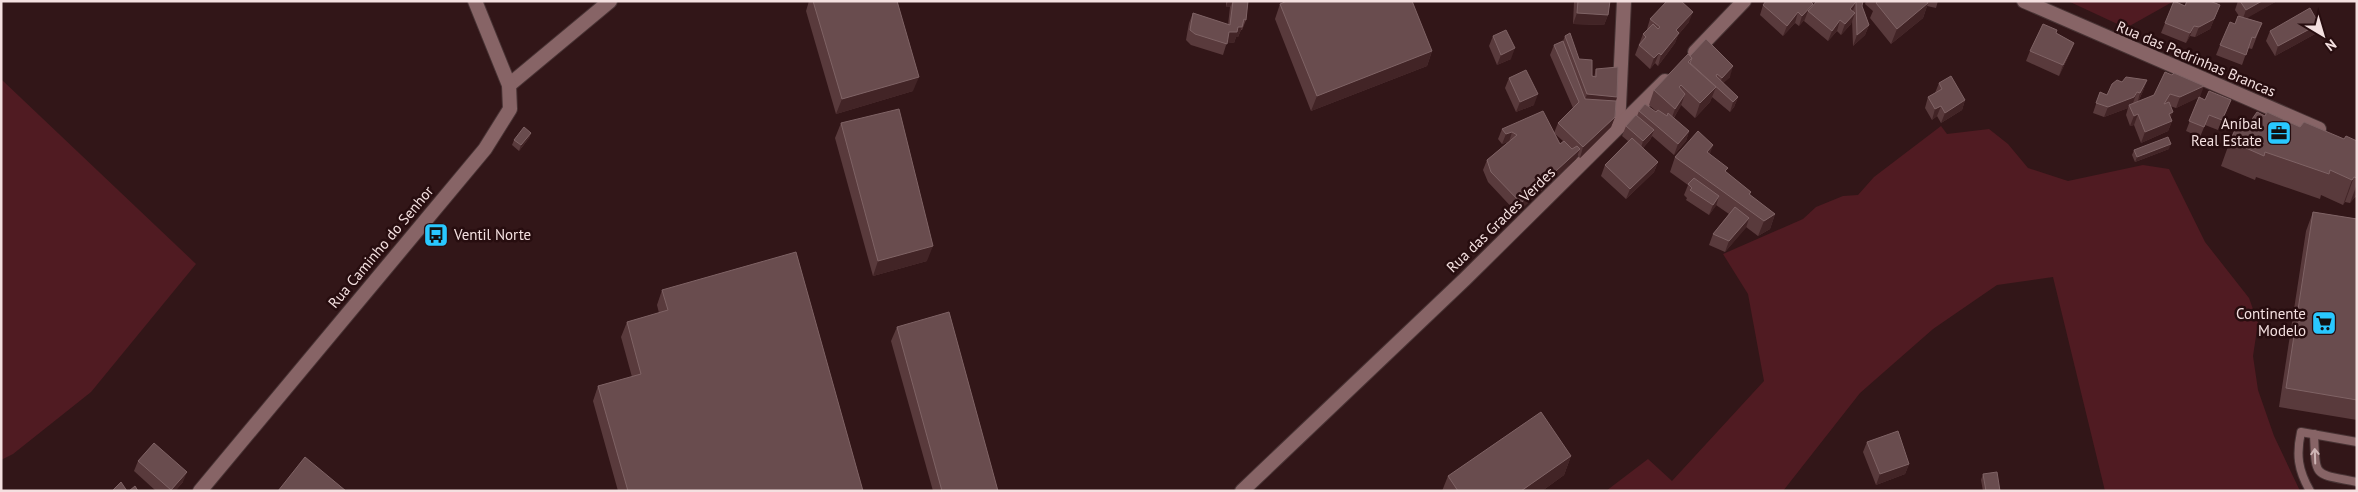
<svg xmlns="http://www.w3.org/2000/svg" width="2358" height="492" viewBox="0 0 2358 492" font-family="'PT Sans',sans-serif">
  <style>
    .green { fill: #501b22 }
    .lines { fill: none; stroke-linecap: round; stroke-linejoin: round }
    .service-casing { stroke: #483334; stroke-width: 10 }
    .minor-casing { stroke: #483334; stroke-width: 16 }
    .tertiary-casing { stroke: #483334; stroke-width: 16 }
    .service { stroke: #876466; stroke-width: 8 }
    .minor { stroke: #876466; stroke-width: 14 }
    .tertiary { stroke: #876466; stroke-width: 14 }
    .wall { fill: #593a3c }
    .shaded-wall { fill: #422426 }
    .building { fill: #694c4e; stroke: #7f6365 }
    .oneway { stroke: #ceb5b5 }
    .labels { text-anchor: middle; stroke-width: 5; stroke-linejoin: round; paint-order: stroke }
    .street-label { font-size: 15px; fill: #f4e0e0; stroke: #270d0f }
    .poi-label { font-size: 15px; fill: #f4e0e0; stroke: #270d0f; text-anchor: end }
  </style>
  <rect width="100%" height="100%" fill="#321618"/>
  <g class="green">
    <polygon points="2068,1 2174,1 2126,28"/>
    <polygon points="2,80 196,264 91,392 13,454 1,460"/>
    <polygon points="1941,126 1947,134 1989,129 2008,144 2028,168 2068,181 2143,165 2169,169 2205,242 2249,298 2258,323 2253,356 2258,390 2274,436 2300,491 2105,491 2053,277 1997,285 1933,329 1860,393 1783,491 1606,491 1648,459 1672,481 1764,381 1748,294 1723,254 1803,219 1816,207 1843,196 1858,195 1874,177"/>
  </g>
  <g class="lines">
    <defs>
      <g id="service">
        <path d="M2314,434C2316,479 2313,473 2357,482"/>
        <path d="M2310,491C2298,470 2296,455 2301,432L2357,442"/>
      </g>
      <g id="minor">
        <polyline points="1695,52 1744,1"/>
        <polyline points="509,85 610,1"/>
        <polyline points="1618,127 1624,1"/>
        <polyline points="200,491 485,149 510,109 509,85 475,1"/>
        <polyline points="1242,491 1465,279 1665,81"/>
      </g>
      <polyline id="tertiary" points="2024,1 2319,129"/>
    </defs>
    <use href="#service" class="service-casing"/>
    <use href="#minor" class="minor-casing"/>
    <use href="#tertiary" class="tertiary-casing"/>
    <use href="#service" class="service"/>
    <use href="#minor" class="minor"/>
    <use href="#tertiary" class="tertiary"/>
  </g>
  <g class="wall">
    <polygon points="809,1 897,1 913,91 836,114 806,11"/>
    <polygon points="1226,1 1248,1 1246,20 1242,30 1241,30 1238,37 1236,37 1234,43 1227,42 1223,55 1191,45 1186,40 1189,23 1193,13 1228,25 1230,7 1226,7"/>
    <polygon points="1574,1 1610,1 1608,15 1604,25 1573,24"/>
    <polygon points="1817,1 1863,1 1862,6 1869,25 1865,35 1853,46 1852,19 1851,24 1841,35 1837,31 1828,41 1804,21 1805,19 1799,26 1795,23 1783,36 1760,15 1763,5 1813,4 1812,7"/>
    <polygon points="1866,1 1938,1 1936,8 1927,6 1923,18 1891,44 1870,18 1873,11 1865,4"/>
    <polygon points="2185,1 2214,1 2212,2 2220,5 2210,29 2195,37 2190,36 2186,43 2161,33 2165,23 2185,6 2186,2"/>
    <polygon points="2238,1 2277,1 2246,18 2262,23 2252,49 2248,48 2242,65 2216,55 2220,45 2235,24 2239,16 2235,10"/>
    <polygon points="1280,4 1432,51 1427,66 1311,111 1275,19"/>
    <polygon points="1650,19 1689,22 1678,35 1675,43 1658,66 1655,63 1650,69 1635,55 1643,34 1647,30 1647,29"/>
    <polygon points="2270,31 2315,34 2275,56 2266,41"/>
    <polygon points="2056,33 2074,43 2070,53 2059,76 2026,61 2030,51"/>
    <polygon points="1493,36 1511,59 1497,65 1489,46"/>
    <polygon points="1565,36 1579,59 1592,76 1594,77 1596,69 1617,97 1616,101 1615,117 1611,127 1580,158 1577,155 1576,159 1517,213 1488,182 1483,170 1487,160 1508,142 1502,144 1498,139 1502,129 1560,144 1563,141 1554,133 1558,123 1573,108 1550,55 1554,45 1563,41"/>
    <polygon points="1690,56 1730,77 1723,83 1738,97 1734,107 1730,112 1712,97 1710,102 1695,118 1681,105 1674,118 1689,131 1686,141 1674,155 1652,136 1650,140 1643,148 1658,162 1654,172 1626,199 1601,176 1605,165 1628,141 1622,136 1626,126 1637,116 1639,111 1656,112 1656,111 1649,105 1654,90"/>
    <polygon points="2165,72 2200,97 2199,97 2227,110 2218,130 2205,125 2200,137 2186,131 2199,97 2176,108 2170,106 2171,118 2172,121 2168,131 2141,143 2134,125 2130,126 2126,115 2128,108 2104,117 2093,113 2100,92 2107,95 2122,82 2147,80 2143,91 2138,102 2154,95"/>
    <polygon points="1509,78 1534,105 1516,112 1505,88"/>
    <polygon points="1939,83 1965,100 1962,110 1941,123 1937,116 1932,120 1925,108 1928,97 1935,93"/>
    <polygon points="841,123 927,261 873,276 835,138"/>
    <polygon points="2248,125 2300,127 2344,139 2357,141 2357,198 2355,197 2350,203 2345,202 2343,205 2321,195 2320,199 2256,177 2255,180 2221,166 2230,141"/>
    <polygon points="531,133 529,138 519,151 512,145 514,140"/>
    <polygon points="2169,149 2135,162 2132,155 2134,150"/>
    <polygon points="1710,155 1726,172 1751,192 1750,195 1775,214 1770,229 1758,236 1746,227 1725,252 1709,245 1713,234 1729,214 1716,205 1709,215 1686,200 1687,198 1684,195 1688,185 1670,172 1675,157"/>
    <polygon points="2313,212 2357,219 2357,420 2279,407 2306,231"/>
    <polygon points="662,290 863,491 618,491 593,401 598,386 632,377 621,337 627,322 659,313 657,305"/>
    <polygon points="897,327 998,491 933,491 891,341"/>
    <polygon points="1867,442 1909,464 1905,474 1876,485 1863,452"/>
    <polygon points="1571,456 1564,475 1542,491 1442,491 1448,476"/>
    <polygon points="138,461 183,482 175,491 156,491 134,471"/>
    <polygon points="1983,474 2000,491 1983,491 1981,480"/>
  </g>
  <g class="shaded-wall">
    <polygon points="1228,1 1233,1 1230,7 1226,7"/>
    <polygon points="2262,1 2277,1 2242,21 2246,10"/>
    <polygon points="1856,2 1852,13 1850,9"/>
    <polygon points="1928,3 1923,18 1891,44 1897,29"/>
    <polygon points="1813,4 1810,12 1808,11 1805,19 1799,26 1802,16"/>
    <polygon points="2220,5 2210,29 2195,37 2199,27"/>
    <polygon points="1693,12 1689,22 1678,35 1675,43 1658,66 1661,55 1676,30"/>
    <polygon points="1798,12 1795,23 1783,36 1787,26"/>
    <polygon points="1577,13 1608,15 1604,25 1573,24"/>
    <polygon points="1855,13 1851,24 1841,35 1845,24"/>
    <polygon points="1840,20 1837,31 1828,41 1832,31"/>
    <polygon points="2319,24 2315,34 2275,56 2278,46"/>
    <polygon points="1869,25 1865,35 1853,46 1857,35"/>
    <polygon points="2194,26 2190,36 2186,43 2190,33"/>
    <polygon points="1238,27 1242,27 1238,37 1236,37 1234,43 1225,42 1229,32"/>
    <polygon points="2074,43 2070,53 2059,76 2063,65"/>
    <polygon points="1515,48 1511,59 1497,65 1501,55"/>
    <polygon points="1432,51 1427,66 1311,111 1317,96"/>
    <polygon points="1659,53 1655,63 1650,69 1654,58"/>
    <polygon points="1733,66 1730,77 1718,88 1722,78"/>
    <polygon points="919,77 913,91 836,114 842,99"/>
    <polygon points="2147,80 2143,91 2137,104 2140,93"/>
    <polygon points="2204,86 2200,97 2176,108 2180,97"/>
    <polygon points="1716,87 1710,102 1695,118 1700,103"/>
    <polygon points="2137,92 2133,103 2130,107 2129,105 2128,108 2104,117 2108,107"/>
    <polygon points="1538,94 1534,105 1516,112 1520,102"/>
    <polygon points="1587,94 1617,97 1612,112 1582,109"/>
    <polygon points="1685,94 1680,108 1670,123 1675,109"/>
    <polygon points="1738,97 1734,107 1730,112 1733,102"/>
    <polygon points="1965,100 1962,110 1941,123 1945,113"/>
    <polygon points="1941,106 1937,116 1932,120 1935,109"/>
    <polygon points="2173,112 2169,122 2172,121 2168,131 2141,143 2145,132 2169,114"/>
    <polygon points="2138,114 2134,125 2130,126 2134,116"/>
    <polygon points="1615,117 1611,127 1580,158 1583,147"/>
    <polygon points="1654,130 1650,140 1640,151 1643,141"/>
    <polygon points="1689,131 1686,141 1674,155 1678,144"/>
    <polygon points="1512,132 1509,142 1502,144 1506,134"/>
    <polygon points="531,133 529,138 519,151 521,145"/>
    <polygon points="2171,144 2169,149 2135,162 2137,157"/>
    <polygon points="1713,145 1708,160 1707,152"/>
    <polygon points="1580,149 1576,159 1517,213 1521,203"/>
    <polygon points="1658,162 1654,172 1626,199 1630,189"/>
    <polygon points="2354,177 2345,202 2343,205 2352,180"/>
    <polygon points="2357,184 2357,192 2355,197 2350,203"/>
    <polygon points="1719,196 1716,206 1709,215 1713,205"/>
    <polygon points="1775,214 1770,229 1758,236 1764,221"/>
    <polygon points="1749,218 1746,228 1725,252 1729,241"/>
    <polygon points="933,246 927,261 873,276 878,261"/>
    <polygon points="1571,456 1564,475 1542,491 1521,491"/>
    <polygon points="1909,464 1905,474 1876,485 1880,474"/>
    <polygon points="187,472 183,482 175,491 170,491"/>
  </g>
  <g class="building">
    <polygon points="813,1 897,1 919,77 842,99"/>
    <polygon points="1233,1 1248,1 1246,20 1244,19 1242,27 1238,27 1237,32 1229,32 1227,44 1195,34 1190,30 1193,13 1230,25"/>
    <polygon points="1287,1 1412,1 1432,51 1317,96 1280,4"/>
    <polygon points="1578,1 1610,1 1608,15 1577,13"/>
    <polygon points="1667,1 1681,1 1693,12 1676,30 1679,33 1661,55 1659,53 1654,58 1639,45 1646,37 1643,34 1653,24 1658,29 1660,27 1650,19"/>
    <polygon points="1766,1 1810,1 1813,4 1802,16 1798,12 1787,26 1763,5"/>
    <polygon points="1817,1 1855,1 1856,2 1856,1 1863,1 1862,6 1869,25 1857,35 1856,2 1850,9 1855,13 1845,24 1840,20 1832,31 1808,11"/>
    <polygon points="1878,1 1927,1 1928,3 1897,29 1876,3"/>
    <polygon points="2174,1 2185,6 2187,1 2210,1 2220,5 2214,19 2199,27 2194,26 2190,33 2165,23"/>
    <polygon points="2240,1 2262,1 2246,10"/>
    <polygon points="2310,8 2319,24 2278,46 2270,31"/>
    <polygon points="2238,16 2262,23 2255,38 2252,37 2246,55 2220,45 2230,22 2235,24"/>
    <polygon points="2043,24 2057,30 2056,33 2074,43 2063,65 2030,51"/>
    <polygon points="1506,30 1515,48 1501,55 1493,36"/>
    <polygon points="1570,33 1579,59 1592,60 1592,76 1596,77 1596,69 1618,67 1617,97 1587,94 1565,36"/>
    <polygon points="1706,39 1733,66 1722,78 1717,74 1716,76 1738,97 1733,102 1690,63 1692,58 1690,56"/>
    <polygon points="1563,41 1585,99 1616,101 1615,117 1583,147 1558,123 1579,102 1554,45"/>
    <polygon points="1688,54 1692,58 1688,62 1716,87 1700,103 1681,85 1679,87 1685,94 1675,109 1654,90"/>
    <polygon points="1526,70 1538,94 1520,102 1509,78"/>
    <polygon points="2165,72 2172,75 2174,73 2204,86 2180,97 2170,94 2164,104 2169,102 2173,112 2169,114 2172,121 2145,132 2138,114 2134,116 2129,105 2154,95"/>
    <polygon points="1951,76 1965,100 1945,113 1941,106 1935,109 1928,97 1942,89 1939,83"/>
    <polygon points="2126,77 2147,80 2140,93 2137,92 2134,97 2108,107 2096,103 2100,92 2107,95 2112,84 2117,80 2122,82"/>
    <polygon points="2209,91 2231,100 2222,120 2209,115 2204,127 2189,121 2199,97 2205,100"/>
    <polygon points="1645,104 1656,112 1658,110 1667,116 1668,113 1689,131 1678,144 1639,111"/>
    <polygon points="899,109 933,246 878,261 841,123"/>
    <polygon points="1543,111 1560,144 1564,141 1572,149 1577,146 1580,149 1521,203 1491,172 1487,160 1517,135 1512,132 1506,134 1502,129"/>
    <polygon points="2257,112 2265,116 2267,112 2300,127 2304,122 2344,139 2346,136 2357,141 2357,178 2354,177 2352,180 2330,170 2329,174 2265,152 2264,156 2230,141 2239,121 2248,125"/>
    <polygon points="1636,115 1654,130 1643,141 1626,126"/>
    <polygon points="524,127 531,133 521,145 514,140"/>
    <polygon points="1698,131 1713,145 1707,152 1728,168 1725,171 1751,192 1749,194 1775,214 1764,221 1675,157"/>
    <polygon points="2168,137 2171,144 2137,157 2134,150"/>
    <polygon points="1632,138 1658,162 1630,189 1605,165"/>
    <polygon points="1694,178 1719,196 1713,205 1690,190 1692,188 1688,184"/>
    <polygon points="1735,207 1749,218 1729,241 1713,234"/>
    <polygon points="2313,212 2357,219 2357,400 2286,388"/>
    <polygon points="796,252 863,491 628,491 598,386 641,374 627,322 668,310 662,290"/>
    <polygon points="949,312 998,491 942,491 897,327"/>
    <polygon points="1541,412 1571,456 1521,491 1458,491 1448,476"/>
    <polygon points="1898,431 1909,464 1880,474 1867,442"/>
    <polygon points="154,443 187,472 171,490 138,461"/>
    <polygon points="305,457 346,491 278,491"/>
    <polygon points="1997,472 2000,491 1986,491 1983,474"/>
    <polygon points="121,482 127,491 112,491"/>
    <polygon points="135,486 138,491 129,491"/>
  </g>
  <defs><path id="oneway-shaft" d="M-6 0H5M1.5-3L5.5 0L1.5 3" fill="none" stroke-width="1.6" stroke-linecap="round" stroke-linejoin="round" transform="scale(1.25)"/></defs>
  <use class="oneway" href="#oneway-shaft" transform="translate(2315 456) rotate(-92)"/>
  <defs>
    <symbol id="office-square" viewBox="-11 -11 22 22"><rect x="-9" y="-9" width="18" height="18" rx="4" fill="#29c8ff" stroke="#270d0f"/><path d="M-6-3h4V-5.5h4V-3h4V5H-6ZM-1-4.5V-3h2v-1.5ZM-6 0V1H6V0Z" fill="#111"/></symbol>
    <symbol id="bus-square" viewBox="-11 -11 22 22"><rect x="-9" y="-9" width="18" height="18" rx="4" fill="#29c8ff" stroke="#270d0f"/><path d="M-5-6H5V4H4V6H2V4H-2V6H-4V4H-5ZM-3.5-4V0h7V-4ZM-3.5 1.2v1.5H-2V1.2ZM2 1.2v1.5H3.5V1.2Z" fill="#111"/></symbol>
    <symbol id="supermarket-square" viewBox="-11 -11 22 22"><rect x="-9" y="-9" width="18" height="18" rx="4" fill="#29c8ff" stroke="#270d0f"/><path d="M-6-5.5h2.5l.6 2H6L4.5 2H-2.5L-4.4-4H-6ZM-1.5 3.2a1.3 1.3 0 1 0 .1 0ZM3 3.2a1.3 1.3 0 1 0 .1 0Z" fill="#111"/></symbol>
  </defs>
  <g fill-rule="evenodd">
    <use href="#office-square" x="2265" y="119" width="28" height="28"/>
    <use href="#bus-square" x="422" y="221" width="28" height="28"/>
    <use href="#supermarket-square" x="2310" y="309" width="28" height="28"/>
  </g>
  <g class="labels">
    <g class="street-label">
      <text transform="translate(2196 59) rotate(23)" y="5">Rua das Pedrinhas Brancas</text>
      <text transform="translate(1501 220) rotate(-44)" y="5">Rua das Grades Verdes</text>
      <text transform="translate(381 247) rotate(-50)" y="5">Rua Caminho do Senhor</text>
    </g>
    <g class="poi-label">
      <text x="2262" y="129">Aníbal<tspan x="2262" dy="17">Real Estate</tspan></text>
      <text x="454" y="240" text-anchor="start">Ventil Norte</text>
      <text x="2306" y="319">Continente<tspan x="2306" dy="17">Modelo</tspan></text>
    </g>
  </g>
  <rect width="2358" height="492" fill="none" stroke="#f4e0e0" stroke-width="5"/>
  <g transform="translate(2323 35) rotate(142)" stroke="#270d0f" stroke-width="4" paint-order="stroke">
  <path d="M0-4L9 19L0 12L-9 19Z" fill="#f4e0e0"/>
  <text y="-8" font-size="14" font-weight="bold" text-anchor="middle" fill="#f4e0e0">N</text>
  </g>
</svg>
